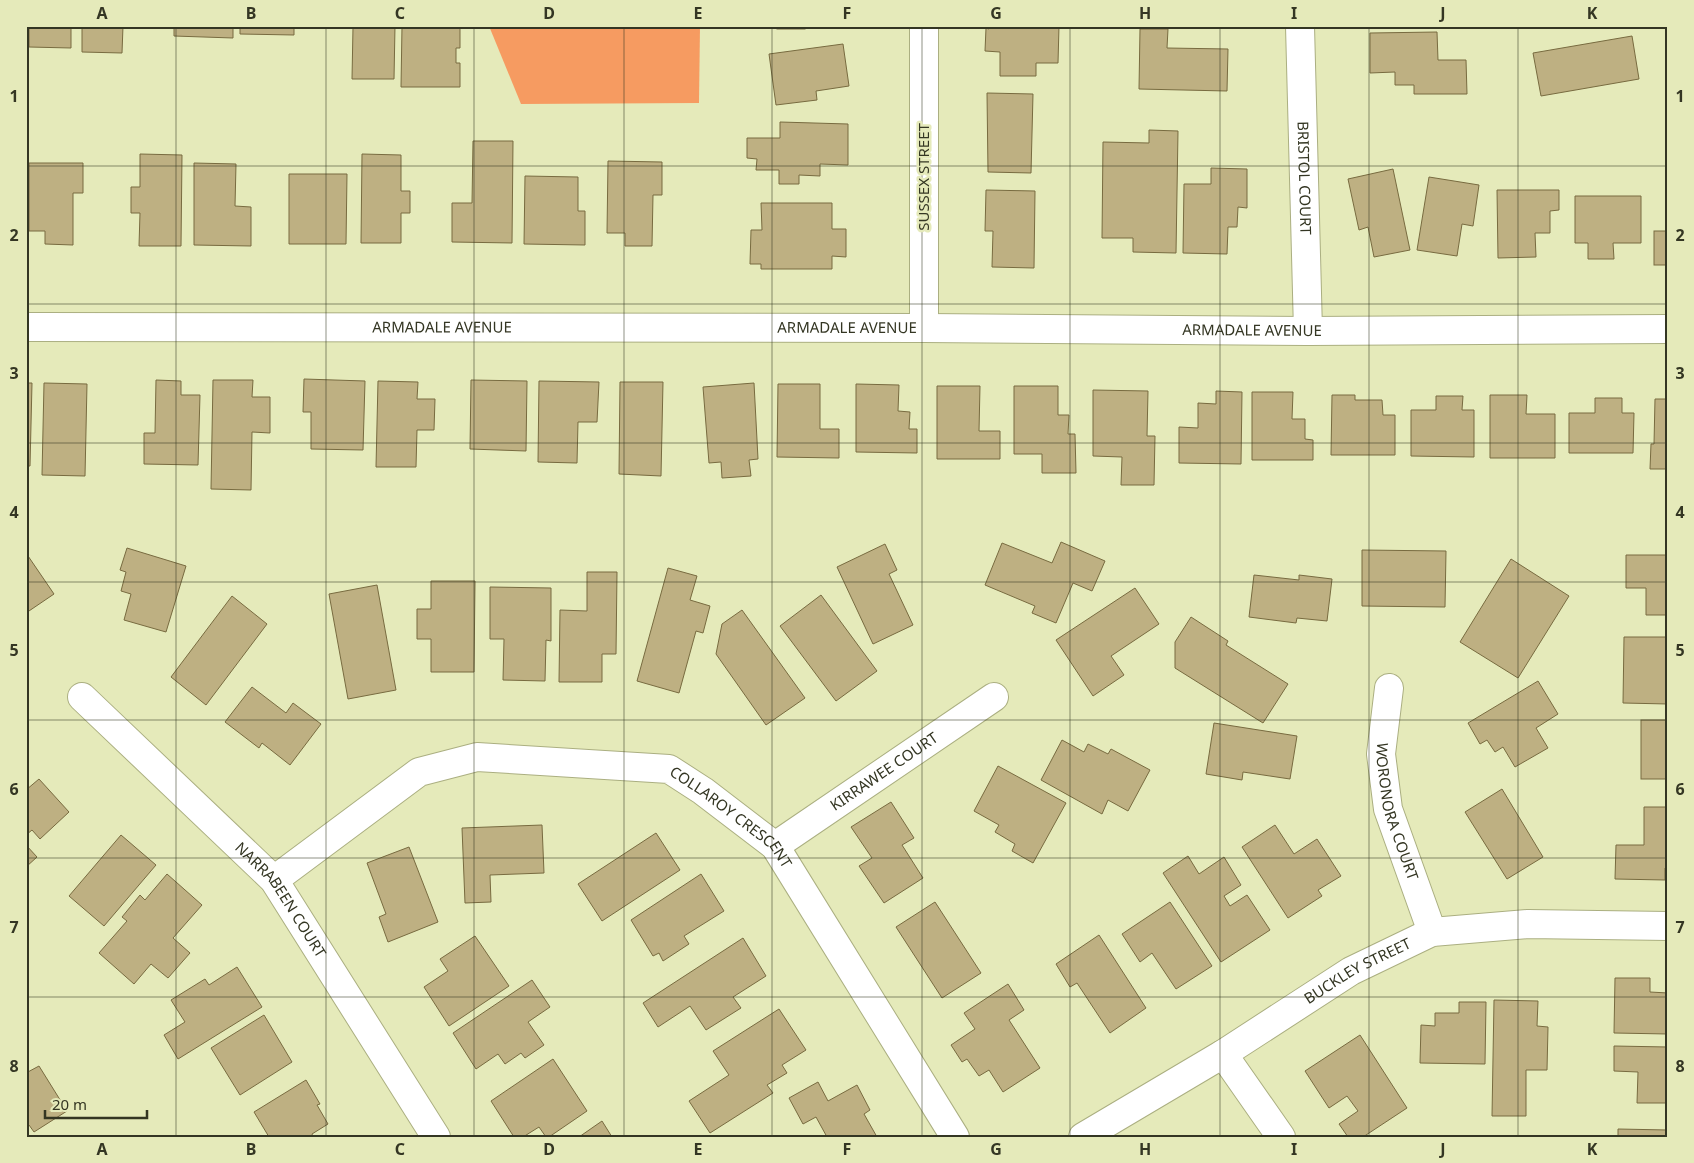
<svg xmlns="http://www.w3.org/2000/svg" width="1694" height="1163" viewBox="0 0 1694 1163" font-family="'Noto Sans',sans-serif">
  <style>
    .green { fill: #f69b61 }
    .building { fill: #beb082; stroke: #786b40 }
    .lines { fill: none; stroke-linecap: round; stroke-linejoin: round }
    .street-casing { stroke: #abaf81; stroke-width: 30 }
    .street { stroke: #fff; stroke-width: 28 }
    .grid { fill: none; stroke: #343623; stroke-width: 1; stroke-opacity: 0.55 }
    .labels { text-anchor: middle; stroke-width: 5; stroke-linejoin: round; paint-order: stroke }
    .street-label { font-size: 15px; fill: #343623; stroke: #e5eaba }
    .neatline { fill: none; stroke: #343623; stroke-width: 2 }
    .grid-label { font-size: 16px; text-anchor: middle; font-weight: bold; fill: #343623 }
  </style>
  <rect width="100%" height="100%" fill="#e5eaba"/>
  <polygon class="green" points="489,26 700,26 699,103 521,104"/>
  <g class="building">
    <polygon points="29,26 71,26 71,48 29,47"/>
    <polygon points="82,26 123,26 122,53 82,52"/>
    <polygon points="174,26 233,26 233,38 174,36"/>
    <polygon points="240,26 294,26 294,35 240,34"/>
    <polygon points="335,26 395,26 394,79 352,79 353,27"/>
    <polygon points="402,26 460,26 460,48 456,48 456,63 460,63 460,87 401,87"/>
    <rect x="777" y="26" width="28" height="3"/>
    <polygon points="989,26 1059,26 1058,63 1036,63 1036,76 1000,76 1000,52 985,51 986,28 989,29"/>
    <polygon points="1140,29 1168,29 1167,48 1228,49 1227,91 1139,89"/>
    <polygon points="1437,32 1438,60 1466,60 1467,94 1414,94 1414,85 1395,85 1395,72 1370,73 1370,33"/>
    <polygon points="1632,36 1639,79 1541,96 1533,53"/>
    <polygon points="843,44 849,86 816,91 817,100 776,105 769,54"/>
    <polygon points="987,93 1033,94 1031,173 988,172"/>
    <polygon points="780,122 848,124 848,165 820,164 820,176 799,175 799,184 779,184 779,170 756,170 757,159 747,158 747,138 780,138"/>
    <polygon points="1149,130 1178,131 1176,253 1133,252 1133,238 1102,238 1103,142 1149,143"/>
    <polygon points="473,141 513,141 512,243 452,242 452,203 472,203"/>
    <polygon points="140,154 182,155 181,246 139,246 140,213 131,213 131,187 140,187"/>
    <polygon points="362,154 401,155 401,191 410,191 410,213 401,213 401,243 361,243"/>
    <polygon points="608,161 662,162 662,195 653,195 652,246 625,246 625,233 607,233"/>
    <polygon points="29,163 83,163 83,193 73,193 73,245 45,244 45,231 29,231"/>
    <polygon points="194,163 236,164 235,206 251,207 251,246 194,245"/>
    <polygon points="1211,168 1247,169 1247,208 1238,207 1237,227 1228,227 1227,254 1183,253 1184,184 1211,184"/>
    <polygon points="1393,169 1410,250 1374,257 1368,227 1359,230 1348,179"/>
    <polygon points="289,174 347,174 346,244 289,244"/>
    <polygon points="525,176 578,177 578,211 585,211 585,245 524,244"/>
    <polygon points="1429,177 1479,185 1473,226 1462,224 1457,256 1417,250"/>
    <polygon points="986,190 1035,191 1034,268 992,267 993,231 985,231"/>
    <polygon points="1497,190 1559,190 1559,210 1550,211 1550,233 1535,233 1536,257 1498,258"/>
    <polygon points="1575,196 1641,196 1641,243 1613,243 1614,259 1588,259 1588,243 1575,243"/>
    <polygon points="761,203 832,203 832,229 846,229 846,257 832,256 832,269 761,269 761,264 750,264 751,230 762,230"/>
    <rect x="1654" y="231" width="14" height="34"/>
    <polygon points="304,379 365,381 363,450 311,449 311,412 303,412"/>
    <polygon points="156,380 181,381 181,395 200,395 198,465 144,464 144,433 155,433"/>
    <polygon points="213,380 253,380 252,397 270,397 270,433 252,432 251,490 211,489"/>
    <polygon points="471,380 527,381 526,451 470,449"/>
    <polygon points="378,381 418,382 417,399 435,399 434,430 417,430 416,467 376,467"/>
    <polygon points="539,381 599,382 597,422 578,422 577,463 538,462"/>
    <polygon points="620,382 663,382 661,476 619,474"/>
    <polygon points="26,383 32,383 30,466 26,466"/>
    <polygon points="44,383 87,384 85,476 42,475"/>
    <polygon points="754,383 758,459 749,460 751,476 722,478 721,462 709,463 703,387"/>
    <polygon points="778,384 820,384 820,429 839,429 839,458 777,457"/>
    <polygon points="856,384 899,385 898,411 910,412 909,429 917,429 917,453 856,452"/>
    <polygon points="937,386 980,386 979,431 1000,431 1000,459 937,459"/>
    <polygon points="1014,386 1058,386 1058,415 1069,415 1068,434 1075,434 1076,473 1042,473 1042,454 1014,454"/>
    <polygon points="1093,390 1148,391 1147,436 1155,436 1154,485 1121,485 1122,457 1093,456"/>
    <polygon points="1216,391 1242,392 1241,464 1179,463 1179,427 1198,428 1198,403 1216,404"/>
    <polygon points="1252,392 1293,392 1292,419 1305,419 1305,439 1313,440 1313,460 1252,460"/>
    <polygon points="1332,395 1355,395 1355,400 1382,400 1383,415 1395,415 1395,455 1331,455"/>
    <polygon points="1490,395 1527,395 1526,414 1555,414 1555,458 1490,458"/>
    <polygon points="1436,396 1463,396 1462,410 1474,410 1474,457 1411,456 1411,410 1436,410"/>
    <polygon points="1595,398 1622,398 1622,413 1634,413 1633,453 1569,453 1569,413 1595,413"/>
    <polygon points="1655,399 1668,399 1668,469 1650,469 1651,444 1654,444"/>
    <polygon points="1061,542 1105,561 1092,591 1073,583 1056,623 1032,613 1035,606 985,585 1002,543 1052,563"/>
    <polygon points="885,544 897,570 889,574 913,625 873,644 837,567"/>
    <polygon points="127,548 186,566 166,632 124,620 131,594 121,591 126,572 120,570"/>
    <polygon points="1362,550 1446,551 1445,607 1362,606"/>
    <polygon points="26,553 54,594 26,613"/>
    <polygon points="1626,555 1668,555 1668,615 1646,615 1646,588 1626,588"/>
    <polygon points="1511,559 1569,596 1518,678 1460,642"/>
    <polygon points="668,568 697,576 690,600 710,606 703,633 696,631 679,693 637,681"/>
    <polygon points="587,572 617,572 616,654 602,654 602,682 559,682 560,610 587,611"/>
    <polygon points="1254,575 1299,580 1299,575 1332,579 1327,621 1297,618 1296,623 1249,617"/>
    <polygon points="431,581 475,581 474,672 431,672 431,639 417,639 417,609 431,609"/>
    <polygon points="377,585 396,690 348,699 329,594"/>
    <polygon points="490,587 551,588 551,641 546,640 545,681 503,680 504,639 490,639"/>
    <polygon points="1135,588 1159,624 1111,656 1124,675 1093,696 1056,640"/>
    <polygon points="821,595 877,671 836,701 780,626"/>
    <polygon points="232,596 267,624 206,705 171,677"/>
    <polygon points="742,610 805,698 766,725 716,654 722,624"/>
    <polygon points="1191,617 1228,641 1226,645 1288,684 1263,723 1175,668 1175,642"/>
    <polygon points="1624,637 1668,637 1668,704 1623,703"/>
    <polygon points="1538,681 1558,714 1536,728 1548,748 1515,767 1503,747 1495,752 1487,740 1480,744 1468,723"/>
    <polygon points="252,687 286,713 293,703 321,724 290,765 262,743 259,748 225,722"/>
    <rect x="1641" y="720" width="27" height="59"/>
    <polygon points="1214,723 1297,736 1290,779 1243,772 1242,780 1206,774"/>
    <polygon points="1062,740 1084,752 1088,744 1108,754 1111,749 1150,770 1128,811 1108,800 1102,814 1041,780"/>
    <polygon points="998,766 1066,803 1033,863 1012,851 1015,844 995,832 999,825 974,811"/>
    <polygon points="39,779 69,812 40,839 32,830 26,835 26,790"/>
    <polygon points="1502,789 1543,857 1507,879 1465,812"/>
    <polygon points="891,802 914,838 902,845 923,878 884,903 859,866 872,858 851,827"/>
    <polygon points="1644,807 1668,807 1668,868 1665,868 1665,880 1615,879 1616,845 1644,845"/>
    <polygon points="542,825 544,873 490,875 491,902 465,903 462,828"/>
    <polygon points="1275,825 1294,854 1317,839 1341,876 1318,890 1322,896 1288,918 1242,847"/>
    <polygon points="656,833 680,870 602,921 578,884"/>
    <polygon points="121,835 156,865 104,926 69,896"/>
    <polygon points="26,845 37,857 26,867"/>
    <polygon points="409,847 438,922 388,942 379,917 386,914 367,863"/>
    <polygon points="1188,856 1199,874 1224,857 1241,885 1224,896 1230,906 1247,895 1270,930 1221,962 1163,873"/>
    <polygon points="167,874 202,905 173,938 190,953 168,978 151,964 134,984 99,953 127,921 122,917 140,895 145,900"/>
    <polygon points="701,874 724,911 684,936 689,944 663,961 659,953 653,956 631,920"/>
    <polygon points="935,902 981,973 942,998 896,927"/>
    <polygon points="1170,902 1212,966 1176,989 1152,953 1140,962 1122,934"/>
    <polygon points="1099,935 1146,1008 1110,1033 1077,983 1070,987 1056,964"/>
    <polygon points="475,936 509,986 449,1026 424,987 448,971 440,959"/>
    <polygon points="743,938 766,976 733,997 741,1008 706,1030 690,1006 658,1027 643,1003"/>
    <polygon points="237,967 262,1007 178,1059 164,1035 185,1022 171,1000 205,979 209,985"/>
    <polygon points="1615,978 1650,978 1650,992 1668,993 1668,1034 1614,1033"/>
    <polygon points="532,980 550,1007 528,1022 544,1045 525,1058 521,1053 505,1064 498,1054 476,1069 453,1033"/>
    <polygon points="1008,984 1024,1010 1009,1020 1040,1068 1003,1092 989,1070 979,1076 967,1059 962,1062 951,1045 975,1029 964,1013"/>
    <polygon points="1494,1000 1538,1001 1537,1026 1548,1027 1547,1070 1526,1070 1526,1116 1492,1116"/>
    <polygon points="1459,1002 1486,1002 1485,1064 1420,1063 1421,1025 1435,1026 1435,1013 1459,1013"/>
    <polygon points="779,1009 806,1050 782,1065 787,1073 767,1085 773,1093 710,1133 689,1101 729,1075 713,1051"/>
    <polygon points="264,1015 292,1062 240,1095 211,1048"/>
    <polygon points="1360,1035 1407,1108 1363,1137 1348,1137 1339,1124 1358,1111 1347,1096 1329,1108 1305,1071"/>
    <polygon points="1614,1046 1668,1047 1668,1103 1637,1103 1638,1072 1614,1071"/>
    <polygon points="553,1059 587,1111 549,1137 546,1137 539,1127 523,1137 514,1137 491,1101"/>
    <polygon points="39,1066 67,1111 34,1132 29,1125 26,1126 26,1073"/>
    <polygon points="306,1080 320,1104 317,1105 328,1124 312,1134 313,1137 269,1137 254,1112"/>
    <polygon points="818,1082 828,1101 857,1085 870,1110 864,1114 877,1137 827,1137 816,1117 803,1124 789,1098"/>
    <polygon points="602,1121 612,1137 579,1137"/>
    <polygon points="1618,1129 1668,1130 1668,1137 1618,1137"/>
  </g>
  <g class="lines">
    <defs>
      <g id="street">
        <polyline points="924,26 924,328"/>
        <path id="s1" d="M1300,26L1308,331"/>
        <path id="s2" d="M26,327L924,328L1308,331L1668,329"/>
        <path id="s3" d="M1389,688L1381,754L1388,809L1432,932"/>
        <path id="s4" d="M82,697L274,880L436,1137"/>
        <path id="s5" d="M775,846L994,697"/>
        <path id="s6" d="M274,880L419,772L477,757L669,769L703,791L775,846L955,1137"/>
        <polyline points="1223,1054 1281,1137"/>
        <path id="s7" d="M1083,1137L1223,1054L1351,971L1432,932L1528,924L1668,926"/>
      </g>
    </defs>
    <use href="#street" class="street-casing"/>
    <use href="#street" class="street"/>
  </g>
  <path class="grid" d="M176,26V1137M326,26V1137M474,26V1137M624,26V1137M772,26V1137M922,26V1137M1070,26V1137M1220,26V1137M1369,26V1137M1518,26V1137M26,166H1668M26,304H1668M26,443H1668M26,582H1668M26,720H1668M26,858H1668M26,997H1668"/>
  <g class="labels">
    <g class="street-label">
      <text transform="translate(924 177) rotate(-90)" y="5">SUSSEX STREET</text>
      <text dy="5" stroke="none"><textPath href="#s1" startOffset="152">BRISTOL COURT</textPath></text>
      <text dy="5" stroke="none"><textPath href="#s2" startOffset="416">ARMADALE AVENUE</textPath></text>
      <text dy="5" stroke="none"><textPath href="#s2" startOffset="821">ARMADALE AVENUE</textPath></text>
      <text dy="5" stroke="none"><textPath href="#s2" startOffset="1226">ARMADALE AVENUE</textPath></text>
      <text dy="5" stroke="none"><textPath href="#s5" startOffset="132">KIRRAWEE COURT</textPath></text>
      <text dy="5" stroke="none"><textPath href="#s3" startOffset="126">WORONORA COURT</textPath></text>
      <text dy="5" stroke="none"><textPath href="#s6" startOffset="512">COLLAROY CRESCENT</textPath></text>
      <text dy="5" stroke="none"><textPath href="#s4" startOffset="285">NARRABEEN COURT</textPath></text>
      <text dy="5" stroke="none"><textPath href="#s7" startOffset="321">BUCKLEY STREET</textPath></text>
    </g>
  </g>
  <rect width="1694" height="1163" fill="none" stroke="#e5eaba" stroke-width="55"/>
  <path d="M45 1110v8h102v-8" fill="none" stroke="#343623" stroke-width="2.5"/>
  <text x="52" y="1110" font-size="15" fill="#343623" stroke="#e5eaba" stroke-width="4" paint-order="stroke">20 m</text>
  <rect x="28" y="28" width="1638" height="1108" class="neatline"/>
  <g class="grid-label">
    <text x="102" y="19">A</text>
    <text x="251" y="19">B</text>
    <text x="400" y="19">C</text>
    <text x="549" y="19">D</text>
    <text x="698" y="19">E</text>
    <text x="847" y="19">F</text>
    <text x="996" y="19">G</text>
    <text x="1145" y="19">H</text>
    <text x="1294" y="19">I</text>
    <text x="1443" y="19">J</text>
    <text x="1592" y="19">K</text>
    <text x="14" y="102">1</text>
    <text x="1680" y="102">1</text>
    <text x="14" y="241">2</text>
    <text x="1680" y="241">2</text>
    <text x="14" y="379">3</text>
    <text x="1680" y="379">3</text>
    <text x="14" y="518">4</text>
    <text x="1680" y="518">4</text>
    <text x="14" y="656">5</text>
    <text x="1680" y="656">5</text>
    <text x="14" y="795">6</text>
    <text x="1680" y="795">6</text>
    <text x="14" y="933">7</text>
    <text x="1680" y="933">7</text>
    <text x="14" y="1072">8</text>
    <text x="1680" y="1072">8</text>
    <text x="102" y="1155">A</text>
    <text x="251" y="1155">B</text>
    <text x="400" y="1155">C</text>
    <text x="549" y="1155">D</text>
    <text x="698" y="1155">E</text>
    <text x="847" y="1155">F</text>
    <text x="996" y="1155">G</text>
    <text x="1145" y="1155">H</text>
    <text x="1294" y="1155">I</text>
    <text x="1443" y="1155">J</text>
    <text x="1592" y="1155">K</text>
  </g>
</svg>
